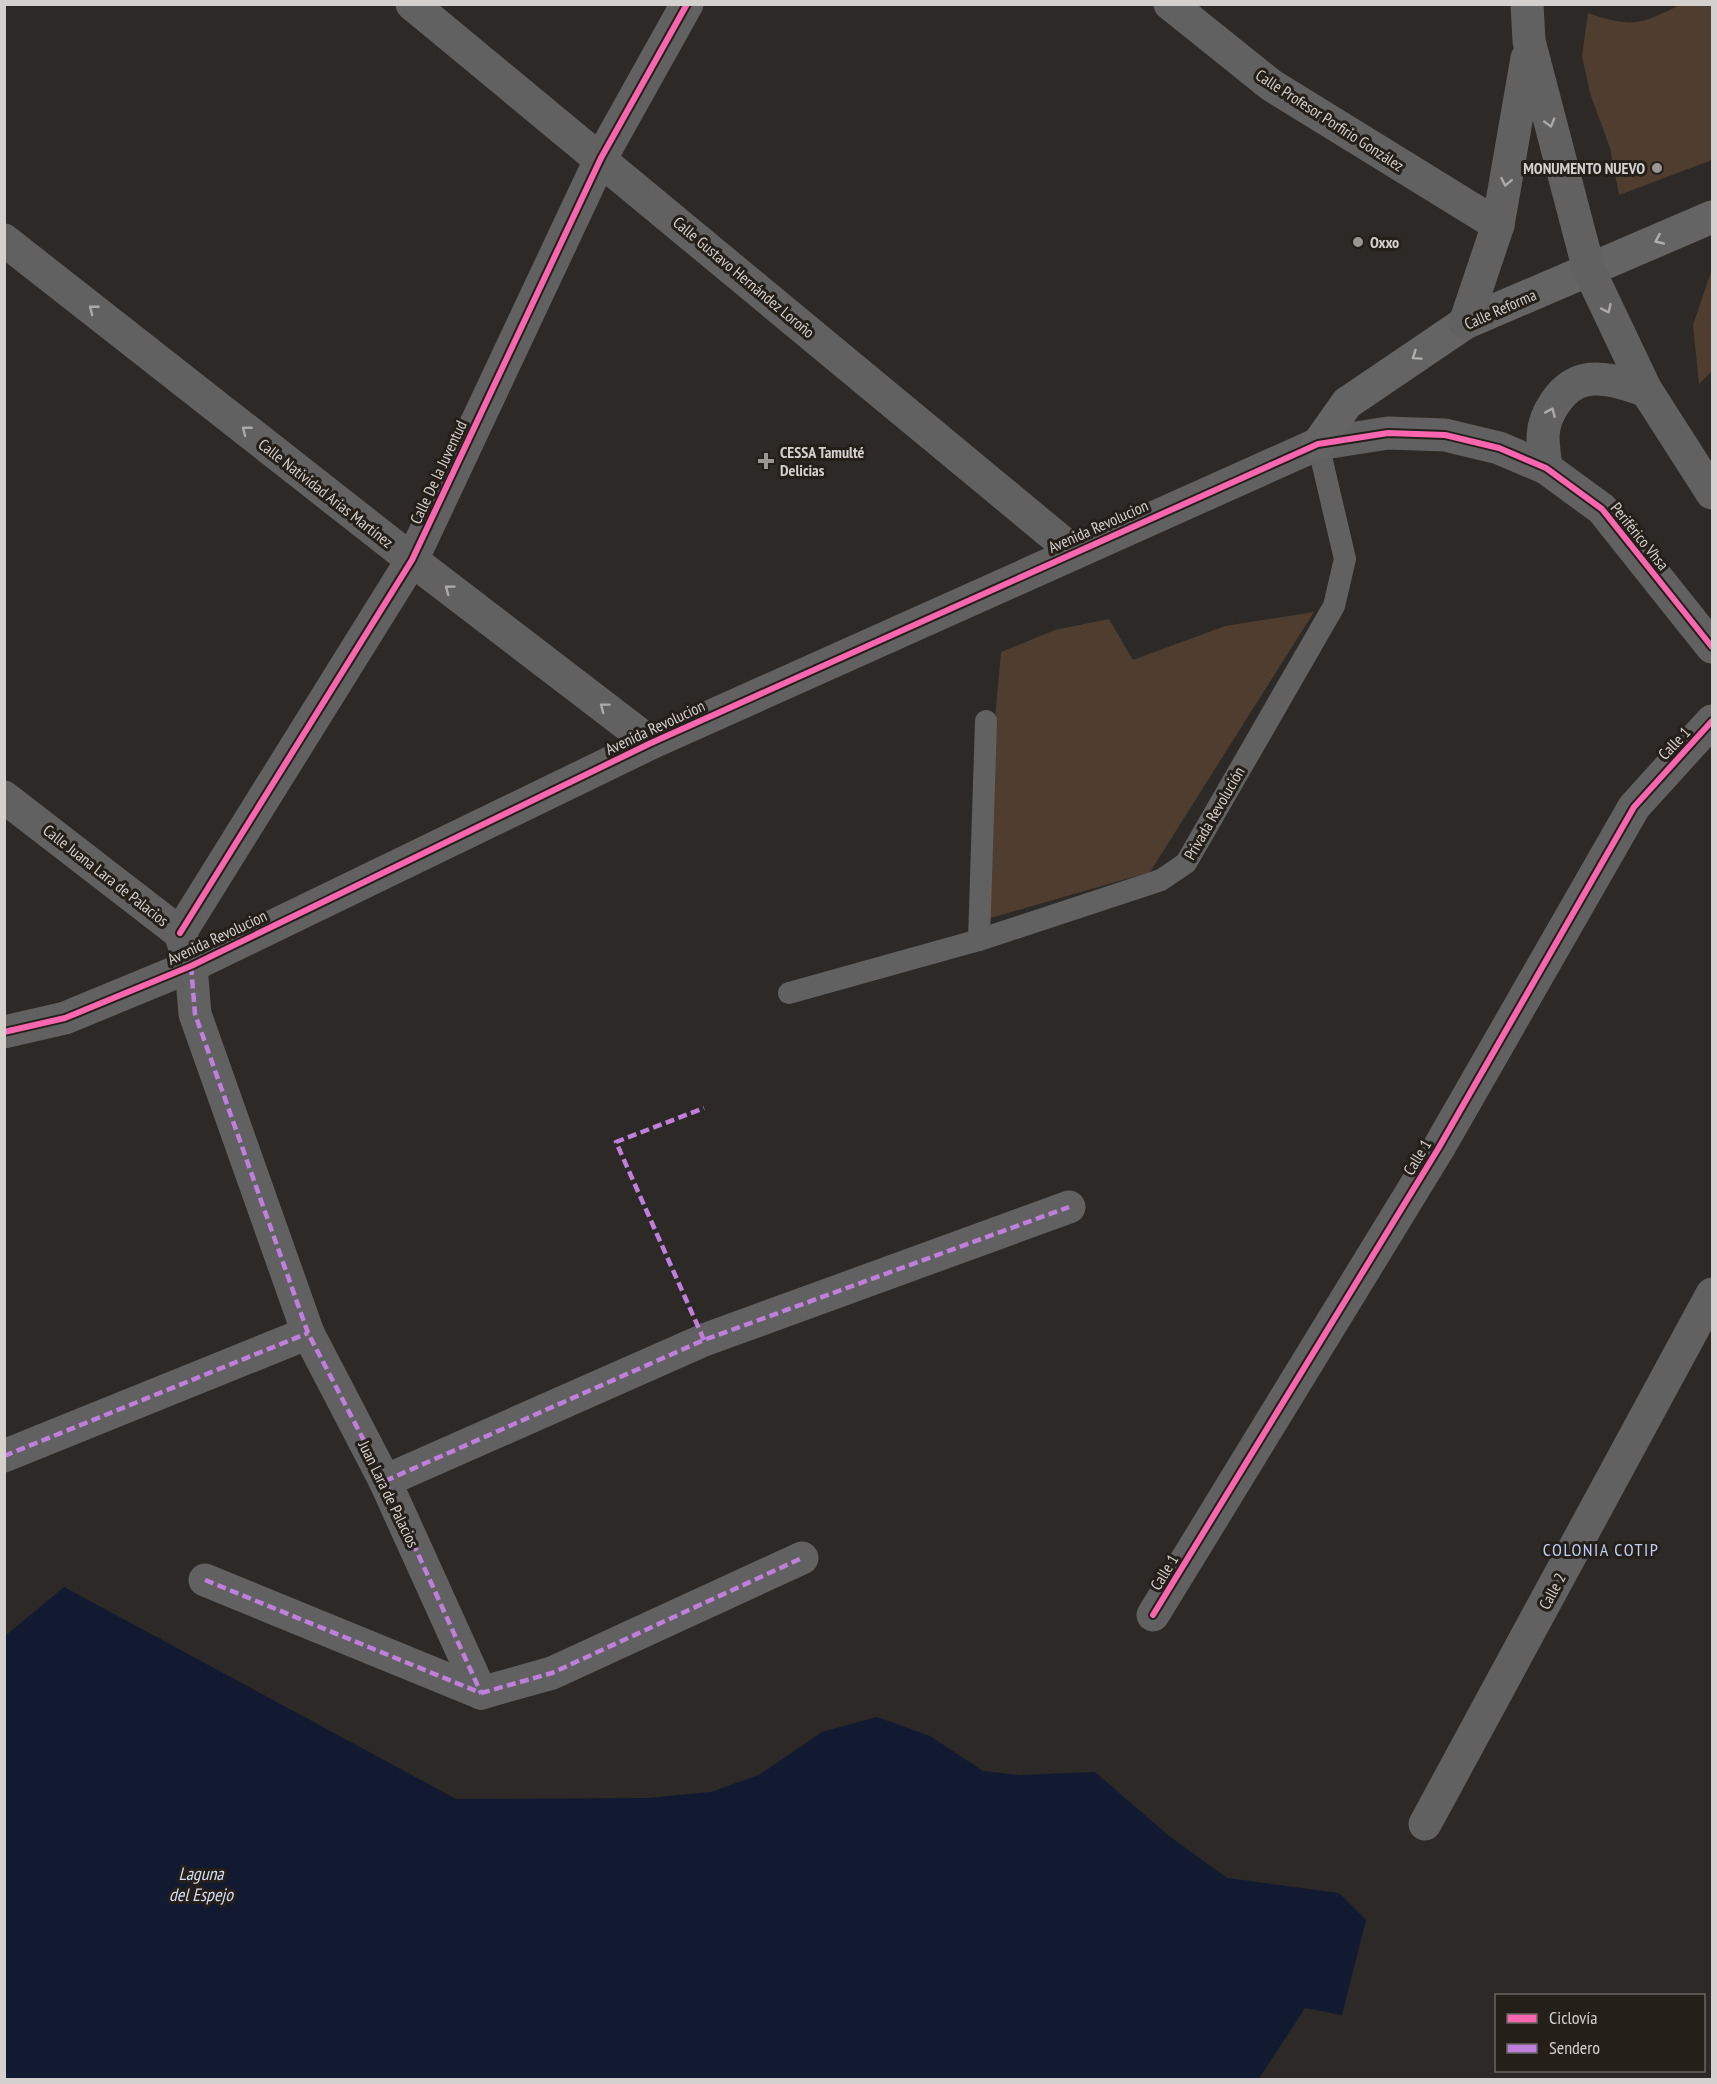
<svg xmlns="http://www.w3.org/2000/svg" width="1717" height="2084" viewBox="0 0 1717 2084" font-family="'PT Sans Narrow',sans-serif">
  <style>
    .green { fill: #4f3e2f }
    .water { fill: #111a31 }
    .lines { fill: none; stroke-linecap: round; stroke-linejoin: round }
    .service { stroke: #626162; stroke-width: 22 }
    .minor { stroke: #626162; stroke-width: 33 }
    .tertiary { stroke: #626162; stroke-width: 33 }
    .secondary { stroke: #636463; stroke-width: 33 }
    .primary { stroke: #626162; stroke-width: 33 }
    .quiet { stroke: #c07fdc; stroke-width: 4.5; stroke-dasharray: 9 4.5; stroke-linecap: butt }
    .cycleway-casing { stroke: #251f1a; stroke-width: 10 }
    .cycleway { stroke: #f766af; stroke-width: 6 }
    .oneway { stroke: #aca9a8 }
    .oneway2 { stroke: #b2b0ad }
    .poi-dot { fill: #999693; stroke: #251f1a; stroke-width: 2 }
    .labels { text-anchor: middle; stroke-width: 6; stroke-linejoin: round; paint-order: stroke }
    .street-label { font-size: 16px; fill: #d4d0cd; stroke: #251f1a }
    .poi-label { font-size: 16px; font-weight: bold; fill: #d4d0cd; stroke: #251f1a; text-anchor: start }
    .neighbourhood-label { font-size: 18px; letter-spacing: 1.5px; fill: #becff8; stroke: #251f1a }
    .water-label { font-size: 18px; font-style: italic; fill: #d3ddf4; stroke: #251f1a }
  </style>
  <rect width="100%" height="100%" fill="#2c2927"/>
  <g class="green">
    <path d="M1680,5H1712V160L1619,195L1610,148L1590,93L1582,56L1588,13C1632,28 1639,25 1680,5Z"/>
    <polygon points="1712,269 1712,371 1699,384 1693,325"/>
    <polygon points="1314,612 1150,872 987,919 989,786 1001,652 1055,630 1109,619 1133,660 1225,626"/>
  </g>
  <polygon class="water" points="64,1587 456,1799 648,1798 711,1792 759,1775 822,1732 877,1717 930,1736 983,1771 1019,1775 1095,1772 1169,1836 1227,1878 1339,1893 1366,1920 1342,2015 1305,2008 1258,2080 5,2079 5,1636"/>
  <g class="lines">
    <g class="service">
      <polyline points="979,940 986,721"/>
      <polyline points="789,993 979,940 1161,880 1186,863 1334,606 1345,559 1318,444"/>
    </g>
    <g class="minor">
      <polyline points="412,4 1074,552"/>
      <polyline points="1170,4 1271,85 1498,225"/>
      <polyline points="4,240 412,560 651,743"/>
      <polyline points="4,797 180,933 191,966 195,1014 308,1333 385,1481 481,1693"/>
      <polyline points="180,933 412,560 601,158 687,4"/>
      <polyline points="4,1456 308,1333"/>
      <polyline points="385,1481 704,1340 1069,1207"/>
      <polyline points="205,1580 481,1693"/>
      <polyline points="1153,1615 1438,1149 1634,807 1712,721"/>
      <polyline points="481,1693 552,1673 802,1558"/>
      <polyline points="1425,1824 1712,1294"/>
    </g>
    <polyline class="tertiary" points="4,1032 65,1018 191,966 651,743 1318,444 1388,433 1445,435 1499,448 1546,468 1602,509 1712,647"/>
    <polyline class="secondary" points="1318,444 1347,403 1465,323 1712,217"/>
    <g class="primary">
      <polyline points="1527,4 1529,41 1589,270 1646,390 1712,493"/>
      <polyline points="1465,323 1498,225 1527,58"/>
      <path d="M1546,468C1545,458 1543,446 1543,436C1544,413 1563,384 1586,380C1605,376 1627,385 1646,390"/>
    </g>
    <g class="quiet">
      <polyline points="191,966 195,1014 308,1333 385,1481 481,1693"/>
      <polyline points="704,1340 616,1142 704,1108"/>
      <polyline points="4,1456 308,1333"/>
      <polyline points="385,1481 704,1340 1069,1207"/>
      <polyline points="205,1580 481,1693"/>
      <polyline points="481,1693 552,1673 802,1558"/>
    </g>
    <defs>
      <g id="cycleway">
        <polyline points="180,933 412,560 601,158 687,4"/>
        <polyline points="4,1032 65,1018 191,966 651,743 1318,444 1388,433 1445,435 1499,448 1546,468 1602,509 1712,647"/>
        <polyline points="1153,1615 1438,1149 1634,807 1712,721"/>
      </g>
    </defs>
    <use href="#cycleway" class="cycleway-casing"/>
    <use href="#cycleway" class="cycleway"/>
  </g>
  <defs><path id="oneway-chevron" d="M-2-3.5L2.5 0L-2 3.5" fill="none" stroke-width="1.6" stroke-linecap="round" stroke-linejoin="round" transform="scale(1.5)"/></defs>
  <g class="oneway">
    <use href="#oneway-chevron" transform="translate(1550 123) rotate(74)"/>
    <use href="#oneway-chevron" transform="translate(1506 182) rotate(101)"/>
    <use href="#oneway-chevron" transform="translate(93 309) rotate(-142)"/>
    <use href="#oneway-chevron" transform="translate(1607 309) rotate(65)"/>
    <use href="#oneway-chevron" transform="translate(1551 412) rotate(-66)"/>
    <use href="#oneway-chevron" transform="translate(246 430) rotate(-142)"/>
    <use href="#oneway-chevron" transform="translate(449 589) rotate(-143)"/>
    <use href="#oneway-chevron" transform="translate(604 707) rotate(-143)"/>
  </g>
  <g class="oneway2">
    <use href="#oneway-chevron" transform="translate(1659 240) rotate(157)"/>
    <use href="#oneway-chevron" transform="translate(1416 356) rotate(146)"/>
  </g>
  <g class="poi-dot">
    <circle cx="1657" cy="168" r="6"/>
    <circle cx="1358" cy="242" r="6"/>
    <path d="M763 452h6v6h6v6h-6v6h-6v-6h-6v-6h6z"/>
  </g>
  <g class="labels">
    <g class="street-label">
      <text transform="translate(1330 120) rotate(33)" y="6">Calle Profesor Porfirio González</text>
      <text transform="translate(744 277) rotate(40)" y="6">Calle Gustavo Hernández Loroño</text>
      <text transform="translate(1500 309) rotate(-24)" y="6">Calle Reforma</text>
      <text transform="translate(438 472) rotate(-65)" y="6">Calle De la Juventud</text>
      <text transform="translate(326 493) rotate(38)" y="6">Calle Natividad Arias Martínez</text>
      <text transform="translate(1098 526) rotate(-24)" y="6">Avenida Revolucion</text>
      <text transform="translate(1640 536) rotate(51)" y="6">Periférico Vhsa</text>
      <text transform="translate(655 727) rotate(-25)" y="6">Avenida Revolucion</text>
      <text transform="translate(1674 743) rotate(-47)" y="6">Calle 1</text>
      <text transform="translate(1214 813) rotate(-60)" y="6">Privada Revolución</text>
      <text transform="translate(106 875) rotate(38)" y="6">Calle Juana Lara de Palacios</text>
      <text transform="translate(217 937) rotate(-25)" y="6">Avenida Revolucion</text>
      <text transform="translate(1417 1157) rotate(-59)" y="6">Calle 1</text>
      <text transform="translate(389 1494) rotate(64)" y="6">Juan Lara de Palacios</text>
      <text transform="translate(1164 1572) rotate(-59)" y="6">Calle 1</text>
      <text transform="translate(1552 1591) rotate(-62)" y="6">Calle 2</text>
    </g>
    <g class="poi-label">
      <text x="1645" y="174" text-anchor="end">MONUMENTO NUEVO</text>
      <text x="1370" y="248">Oxxo</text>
      <text x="780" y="458">CESSA Tamulté<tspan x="780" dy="18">Delicias</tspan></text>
    </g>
    <g class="neighbourhood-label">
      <text x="1601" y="1556">COLONIA COTIP</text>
    </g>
    <g class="water-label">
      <text x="201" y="1880">Laguna<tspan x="201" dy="21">del Espejo</tspan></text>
    </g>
  </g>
  <rect width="1717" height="2084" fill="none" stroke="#d4d0cd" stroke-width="12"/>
  <rect x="1495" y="1994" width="210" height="78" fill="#251f1a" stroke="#6b6662" stroke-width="1.5"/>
  <rect x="1507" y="2014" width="30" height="9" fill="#f766af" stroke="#6b6662" stroke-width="1.5"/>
  <text x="1549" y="2024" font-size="18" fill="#d4d0cd">Ciclovía</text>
  <rect x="1507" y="2044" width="30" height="9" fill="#c07fdc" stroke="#6b6662" stroke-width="1.5"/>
  <text x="1549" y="2054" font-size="18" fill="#d4d0cd">Sendero</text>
</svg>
